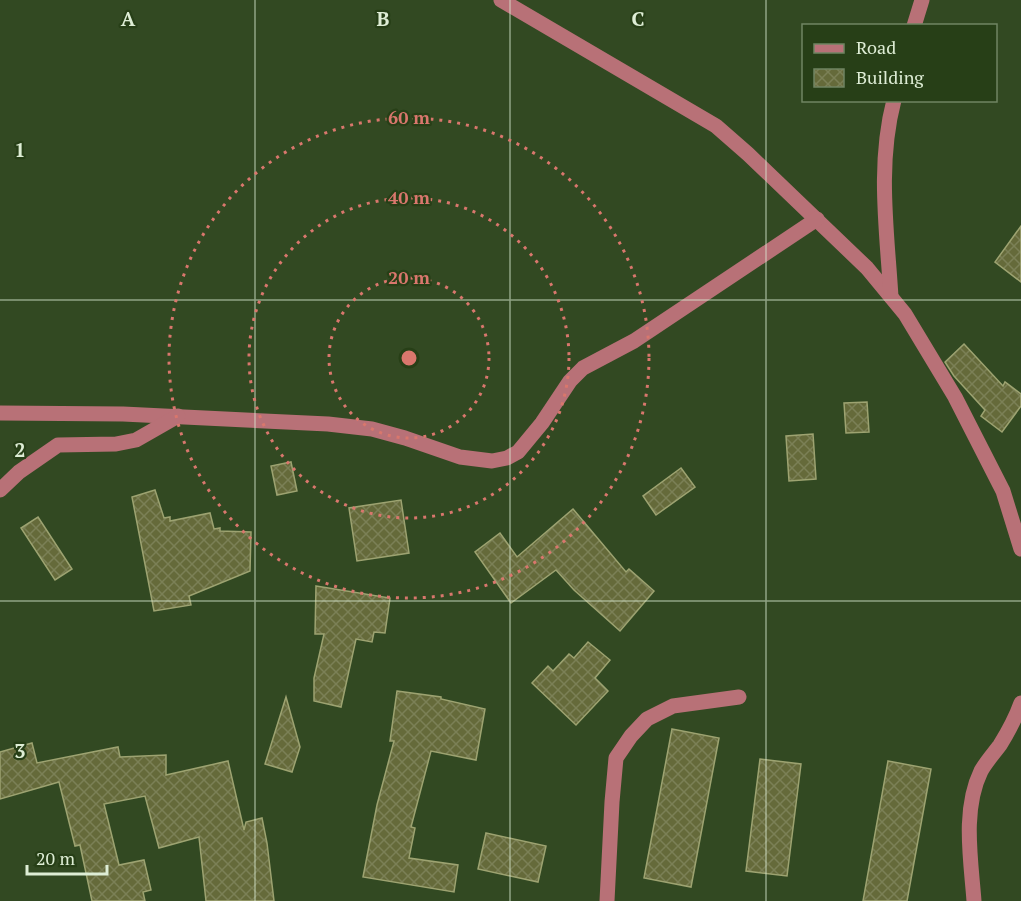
<svg xmlns="http://www.w3.org/2000/svg" width="1021" height="901" viewBox="0 0 1021 901" font-family="'PT Serif',serif">
  <style>
    .building { fill: url(#building-cross-hatch); stroke: #9da371; stroke-width: 1.5 }
    .lines { fill: none; stroke-linecap: round; stroke-linejoin: round }
    .minor { stroke: #b87177; stroke-width: 15 }
    .grid { fill: none; stroke: #deedd5; stroke-width: 1.5; stroke-opacity: 0.55 }
    .ring { fill: none; stroke: #d9776d; stroke-width: 3; stroke-dasharray: 3 6 }
    .grid-label { font-size: 20px; text-anchor: middle; font-weight: bold; fill: #deedd5; stroke: #273f17; stroke-width: 4.5; stroke-linejoin: round; paint-order: stroke }
    .centre { fill: #d9776d; stroke: #273f17; stroke-width: 3 }
    .ring-label { font-size: 18px; text-anchor: middle; font-weight: bold; fill: #d9776d; stroke: #273f17; stroke-width: 4.5; stroke-linejoin: round; paint-order: stroke }
  </style>
  <defs>
    <pattern id="building-cross-hatch" width="8" height="8" patternUnits="userSpaceOnUse" patternTransform="scale(1.5)"><rect width="8" height="8" fill="#656a3a"/><path d="M0 0l8 8M0 8l8-8" fill="none" stroke="#7b8056"/></pattern>
  </defs>
  <rect width="100%" height="100%" fill="#324922"/>
  <g class="building">
    <polygon points="1021,226 1021,282 995,262"/>
    <polygon points="964,344 1003,386 1005,382 1021,394 1021,406 1002,432 981,416 985,410 954,376 945,362"/>
    <polygon points="867,402 869,432 846,433 844,403"/>
    <polygon points="813,434 816,479 789,481 786,436"/>
    <polygon points="291,462 297,491 277,495 271,466"/>
    <polygon points="681,468 695,487 656,515 643,496"/>
    <polygon points="155,490 164,518 170,517 170,521 210,513 214,529 220,528 220,531 251,532 250,571 189,596 191,605 154,611 132,497"/>
    <polygon points="401,500 409,553 357,561 349,508"/>
    <polygon points="573,509 626,572 629,569 654,591 620,631 574,590 556,570 511,603 475,552 500,533 517,557"/>
    <polygon points="38,517 72,569 55,580 21,528"/>
    <polygon points="316,586 390,598 385,633 374,632 372,642 356,639 341,707 314,701 314,678 324,634 315,634"/>
    <polygon points="588,642 610,660 595,678 608,691 576,725 532,683 548,666 553,671 569,654 574,658"/>
    <polygon points="397,691 441,697 441,699 485,709 476,760 431,751 411,827 415,828 409,858 458,865 454,892 363,877 377,805 394,741 390,741"/>
    <polygon points="286,697 300,747 292,772 265,764"/>
    <polygon points="672,729 719,738 691,887 644,878"/>
    <polygon points="32,743 37,763 118,747 120,757 166,755 166,775 228,761 244,830 246,822 262,818 267,843 274,901 206,901 199,837 159,848 145,796 104,804 119,865 144,860 151,890 143,892 145,901 92,901 80,845 75,846 59,782 0,799 0,752"/>
    <polygon points="760,759 801,764 787,876 746,871"/>
    <polygon points="888,761 931,769 907,901 863,901"/>
    <polygon points="486,833 546,846 538,882 478,869"/>
  </g>
  <g class="lines">
    <g class="minor">
      <polyline points="501,0 716,126 748,154 867,268 905,314 955,397 1003,491 1021,549"/>
      <polyline points="914,26 922,0"/>
      <path d="M891,297C887,231 877,165 894,100"/>
      <polyline points="0,413 123,414 328,424 372,429 405,438 460,457 492,461 507,458 518,452 542,423 570,381 583,368 634,341 817,219"/>
      <polyline points="0,490 19,472 58,445 116,444 136,440 178,416"/>
      <polyline points="607,901 612,802 616,758 631,736 647,719 673,706 739,697"/>
      <path d="M974,901C971,860 962,810 981,771C986,762 994,753 1000,745C1008,732 1016,717 1021,703"/>
    </g>
  </g>
  <path class="grid" d="M255,0V901M510,0V901M766,0V901M0,300H1021M0,601H1021"/>
  <g class="ring">
    <circle cx="409" cy="358" r="80"/>
    <circle cx="409" cy="358" r="160"/>
    <circle cx="409" cy="358" r="240"/>
  </g>
  <g class="grid-label">
    <text x="128" y="26">A</text>
    <text x="383" y="26">B</text>
    <text x="638" y="26">C</text>
    <text x="20" y="157">1</text>
    <text x="20" y="457">2</text>
    <text x="20" y="758">3</text>
  </g>
  <circle cx="409" cy="358" r="9" class="centre"/>
  <g class="ring-label">
    <text x="409" y="124">60 m</text>
    <text x="409" y="204">40 m</text>
    <text x="409" y="284">20 m</text>
  </g>
  <rect x="802" y="24" width="195" height="78" fill="#273f17" stroke="#708563" stroke-width="1.5"/>
  <rect x="814" y="44" width="30" height="9" fill="#b87177" stroke="#708563" stroke-width="1.5"/>
  <text x="856" y="54" font-size="18" fill="#deedd5">Road</text>
  <rect x="814" y="69" width="30" height="18" fill="url(#building-cross-hatch)" stroke="#708563" stroke-width="1.5"/>
  <text x="856" y="84" font-size="18" fill="#deedd5">Building</text>
  <path d="M27 865v9h80v-9" fill="none" stroke="#deedd5" stroke-width="3"/>
  <text x="36" y="865" font-size="18" fill="#deedd5" stroke="#273f17" stroke-width="4.5" paint-order="stroke">20 m</text>
</svg>
